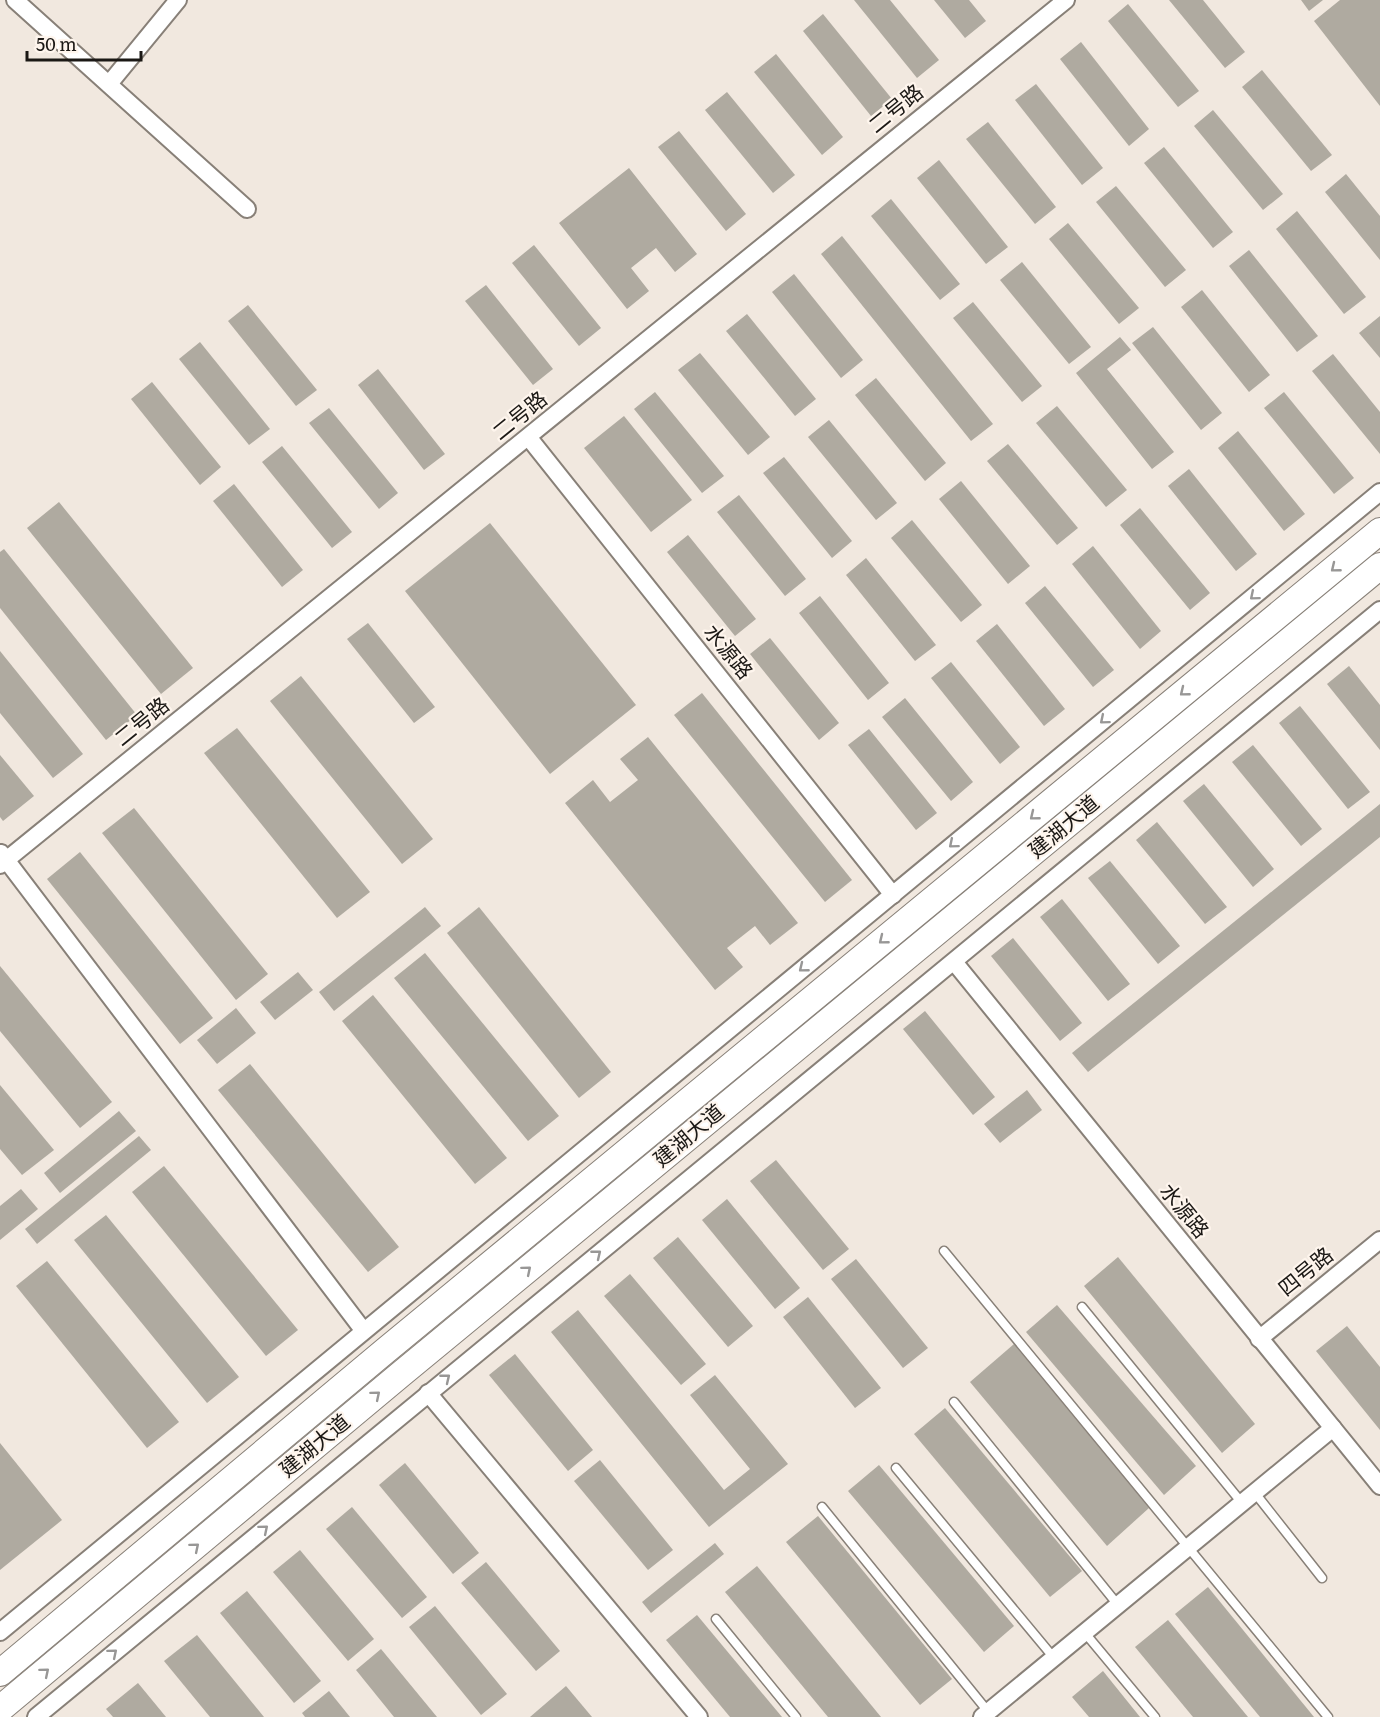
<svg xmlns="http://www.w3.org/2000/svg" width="1380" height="1717" viewBox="0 0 1380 1717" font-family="Literata,'Noto Sans SC',serif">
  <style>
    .building { fill: #afaaa0 }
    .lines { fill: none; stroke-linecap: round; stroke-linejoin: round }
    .service-casing { stroke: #888078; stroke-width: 11 }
    .minor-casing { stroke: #888078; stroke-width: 20 }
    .primary-casing { stroke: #888078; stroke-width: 28 }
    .service { stroke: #fff; stroke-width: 8 }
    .minor { stroke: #fff; stroke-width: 16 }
    .primary { stroke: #fff; stroke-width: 26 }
    .oneway { stroke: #989796 }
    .labels { text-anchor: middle; stroke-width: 4.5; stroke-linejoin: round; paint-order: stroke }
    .street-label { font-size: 21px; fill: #1b1815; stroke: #fef5ed }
  </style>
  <rect width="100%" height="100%" fill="#f1e8df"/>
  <g class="building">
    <polygon points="854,0 890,0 939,60 917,78"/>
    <polygon points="934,0 969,0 986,21 965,38"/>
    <polygon points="1169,0 1203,0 1245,52 1225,68"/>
    <polygon points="1301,0 1323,0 1309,11"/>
    <polygon points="1340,0 1380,0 1380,106 1314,21"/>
    <polygon points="1128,4 1199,91 1178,107 1108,21"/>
    <polygon points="823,14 892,99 871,116 803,31"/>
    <polygon points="1081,42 1149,129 1129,146 1060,59"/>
    <polygon points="776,54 843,137 822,155 754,72"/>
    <polygon points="1262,70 1332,155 1311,171 1242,87"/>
    <polygon points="1036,84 1103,168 1082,185 1015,100"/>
    <polygon points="727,92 795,175 773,193 705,110"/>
    <polygon points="1213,110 1283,194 1263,210 1194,126"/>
    <polygon points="988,122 1056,207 1035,224 966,139"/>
    <polygon points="679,131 746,214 726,231 658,147"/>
    <polygon points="1164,147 1233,232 1213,248 1144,163"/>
    <polygon points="939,160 1008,247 986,264 917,178"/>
    <polygon points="629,168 697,254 675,272 656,248 631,268 649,291 627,309 559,223"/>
    <polygon points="1346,174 1380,216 1380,260 1325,192"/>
    <polygon points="1116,186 1186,270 1165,287 1096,202"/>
    <polygon points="891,199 960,284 940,300 871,216"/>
    <polygon points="1297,211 1366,297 1344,314 1276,229"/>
    <polygon points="1068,223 1139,308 1119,324 1049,239"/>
    <polygon points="842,236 993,424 971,441 821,254"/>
    <polygon points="534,245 601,328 579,346 512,263"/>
    <polygon points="1249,250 1318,336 1297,352 1229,266"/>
    <polygon points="1022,262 1091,347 1069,364 1000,280"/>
    <polygon points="794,274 863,360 841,378 772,292"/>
    <polygon points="486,285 553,369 533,385 465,301"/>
    <polygon points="1202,290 1270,375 1249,392 1181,307"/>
    <polygon points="973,302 1042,386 1022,402 953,318"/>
    <polygon points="248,305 317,390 296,406 228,321"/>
    <polygon points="747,314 816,399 795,416 726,331"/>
    <polygon points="1380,316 1380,358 1359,333"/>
    <polygon points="1153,327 1222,413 1201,430 1132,343"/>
    <polygon points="1120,337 1131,350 1107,369 1174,452 1152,469 1076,373"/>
    <polygon points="200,342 270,429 249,445 179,359"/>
    <polygon points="700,353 770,437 748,455 678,370"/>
    <polygon points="1333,354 1380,412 1380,454 1312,371"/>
    <polygon points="378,369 445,454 424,470 358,385"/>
    <polygon points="876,378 946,463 925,481 855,395"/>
    <polygon points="152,382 221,467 200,485 131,399"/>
    <polygon points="655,392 724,476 702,493 634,409"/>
    <polygon points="1284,392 1354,478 1334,494 1264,408"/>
    <polygon points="1057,406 1127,490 1106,507 1036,423"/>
    <polygon points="329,408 398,493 379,509 309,423"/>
    <polygon points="624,416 692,500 651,532 584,448"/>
    <polygon points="829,420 897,503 876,520 808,437"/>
    <polygon points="1238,431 1305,514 1284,531 1218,448"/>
    <polygon points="1008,444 1078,528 1057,545 987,461"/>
    <polygon points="282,446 352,532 332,548 262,462"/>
    <polygon points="784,457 852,541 832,558 763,473"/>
    <polygon points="1189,469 1257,554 1236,571 1168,486"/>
    <polygon points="961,481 1030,566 1008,584 939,499"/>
    <polygon points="234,484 303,570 282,587 213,501"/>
    <polygon points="739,495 806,579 785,596 717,512"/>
    <polygon points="59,502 193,668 161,694 27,528"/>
    <polygon points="1140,508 1210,593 1190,610 1120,525"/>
    <polygon points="912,520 982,605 961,622 891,538"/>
    <polygon points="490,523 636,705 550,774 405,591"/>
    <polygon points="688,535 756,619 735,636 667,552"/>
    <polygon points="1093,546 1161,631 1140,649 1072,564"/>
    <polygon points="4,549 137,715 106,740 0,608 0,552"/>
    <polygon points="866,558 936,645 915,661 846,575"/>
    <polygon points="1045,586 1114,670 1093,687 1025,603"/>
    <polygon points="820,596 889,683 868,700 799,613"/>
    <polygon points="368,623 435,707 414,723 347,639"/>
    <polygon points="997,624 1065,709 1044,726 976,641"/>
    <polygon points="770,638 839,723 819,740 750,654"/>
    <polygon points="0,651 83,754 53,778 0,713"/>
    <polygon points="951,662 1020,747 1000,764 931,678"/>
    <polygon points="1349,666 1380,705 1380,750 1327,684"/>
    <polygon points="301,676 433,839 402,864 270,701"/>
    <polygon points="702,693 852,880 825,902 674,715"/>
    <polygon points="905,698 973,782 951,801 882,717"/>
    <polygon points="1300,706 1370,792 1348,809 1279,723"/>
    <polygon points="237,728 370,892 337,918 204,753"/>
    <polygon points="869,729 937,813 916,830 848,745"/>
    <polygon points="648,737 798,923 770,945 755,926 727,948 743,967 715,990 565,803 593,780 610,802 638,780 620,759"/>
    <polygon points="1253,745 1322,829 1301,846 1232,762"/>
    <polygon points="0,755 34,796 3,821 0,817"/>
    <polygon points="1204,784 1274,869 1253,887 1183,801"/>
    <polygon points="1380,804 1380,837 1088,1072 1072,1053"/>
    <polygon points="134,808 268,974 236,1000 102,833"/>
    <polygon points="1157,822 1227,907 1205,924 1136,840"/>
    <polygon points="80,852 213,1018 180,1044 47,879"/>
    <polygon points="1110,861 1180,946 1158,964 1088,878"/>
    <polygon points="1062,899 1130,984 1108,1001 1040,917"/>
    <polygon points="425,907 441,926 334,1011 319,992"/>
    <polygon points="479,907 611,1072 579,1098 447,933"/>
    <polygon points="1013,938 1082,1023 1060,1041 991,956"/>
    <polygon points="425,953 559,1116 528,1141 394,978"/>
    <polygon points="0,966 112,1102 80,1128 0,1031"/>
    <polygon points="298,972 313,990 275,1020 260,1002"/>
    <polygon points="373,995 507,1158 475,1184 342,1021"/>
    <polygon points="236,1008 256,1033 217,1064 197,1040"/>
    <polygon points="925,1011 995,1097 973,1115 903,1029"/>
    <polygon points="250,1064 399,1247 368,1272 218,1090"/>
    <polygon points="0,1085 54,1150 22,1175 0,1149"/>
    <polygon points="1027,1090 1042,1110 1000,1143 984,1124"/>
    <polygon points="119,1111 136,1131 60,1193 44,1173"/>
    <polygon points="139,1136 151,1150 37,1244 25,1229"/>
    <polygon points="776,1160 849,1249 823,1270 750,1181"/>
    <polygon points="164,1166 298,1330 266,1356 132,1192"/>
    <polygon points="21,1189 38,1209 0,1240 0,1206"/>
    <polygon points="727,1199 800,1288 775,1309 702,1220"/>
    <polygon points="106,1215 239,1377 207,1403 74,1240"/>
    <polygon points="678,1237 753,1326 728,1347 653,1258"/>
    <polygon points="1118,1257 1255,1424 1222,1453 1084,1286"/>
    <polygon points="856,1259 928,1348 903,1368 831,1279"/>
    <polygon points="47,1261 179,1422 147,1448 16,1286"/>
    <polygon points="630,1274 706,1364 681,1385 604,1296"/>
    <polygon points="808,1297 881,1388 855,1408 783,1317"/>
    <polygon points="1057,1305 1196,1466 1164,1495 1026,1332"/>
    <polygon points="578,1310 724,1490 750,1469 690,1395 715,1375 788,1464 709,1527 551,1332"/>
    <polygon points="1347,1326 1380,1367 1380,1430 1316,1351"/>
    <polygon points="1014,1344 1149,1508 1107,1546 970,1382"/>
    <polygon points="515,1354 593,1450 568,1471 489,1375"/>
    <polygon points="945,1408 1082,1571 1050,1597 914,1434"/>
    <polygon points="0,1443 62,1520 0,1570"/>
    <polygon points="600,1460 673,1550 648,1570 574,1481"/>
    <polygon points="405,1463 479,1553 453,1574 379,1485"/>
    <polygon points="879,1465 1014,1626 984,1652 848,1491"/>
    <polygon points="352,1507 427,1597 402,1618 326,1529"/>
    <polygon points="818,1516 952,1679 920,1705 786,1542"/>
    <polygon points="715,1543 724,1554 651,1613 642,1602"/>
    <polygon points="300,1550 374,1639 348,1661 273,1572"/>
    <polygon points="486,1562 560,1651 536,1671 461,1583"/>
    <polygon points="757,1566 881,1717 828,1717 725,1592"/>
    <polygon points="1208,1587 1314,1717 1260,1717 1175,1614"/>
    <polygon points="247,1591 321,1681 294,1703 220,1613"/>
    <polygon points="435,1606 507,1694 481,1715 409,1627"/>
    <polygon points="697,1615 782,1717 730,1717 666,1640"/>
    <polygon points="1168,1620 1248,1717 1193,1717 1135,1647"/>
    <polygon points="197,1635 264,1717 210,1717 164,1661"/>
    <polygon points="381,1649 437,1717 394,1717 356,1670"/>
    <polygon points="1103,1671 1140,1717 1089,1717 1072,1697"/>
    <polygon points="138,1683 166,1717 113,1717 106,1709"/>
    <polygon points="566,1686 592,1717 530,1717"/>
    <polygon points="329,1691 350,1717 305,1717 302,1713"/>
  </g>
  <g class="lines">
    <defs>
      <g id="service">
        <polyline points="944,1251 1328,1717"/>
        <polyline points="1082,1307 1242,1503"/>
        <polyline points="954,1402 1118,1605"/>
        <polyline points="896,1468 1054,1658"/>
        <polyline points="1255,1493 1322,1578"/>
        <polyline points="822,1507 990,1714"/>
        <polyline points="716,1619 796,1717"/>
        <polyline points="1085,1633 1155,1717"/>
      </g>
      <g id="minor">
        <polyline points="15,0 247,209"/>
        <polyline points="109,84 178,0"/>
        <polyline points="529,438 893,895"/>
        <polyline points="1,853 363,1330"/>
        <polyline points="0,865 1066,0"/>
        <polyline points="955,963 1380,1486"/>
        <polyline points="1259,1339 1380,1240"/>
        <polyline points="428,1393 699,1717"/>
        <polyline points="0,1632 1380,492"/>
        <polyline points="36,1717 1380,610"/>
        <polyline points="982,1717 1333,1428"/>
      </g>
      <g id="primary">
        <polyline points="0,1673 385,1351 1380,531"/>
        <polyline points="0,1709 401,1374 1380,566"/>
      </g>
    </defs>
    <use href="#service" class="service-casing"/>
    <use href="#minor" class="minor-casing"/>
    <use href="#primary" class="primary-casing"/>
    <use href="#service" class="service"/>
    <use href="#minor" class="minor"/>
    <use href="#primary" class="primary"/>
  </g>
  <defs><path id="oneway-chevron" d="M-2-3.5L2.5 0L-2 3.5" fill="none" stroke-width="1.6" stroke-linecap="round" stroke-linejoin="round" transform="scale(1.5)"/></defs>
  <g class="oneway">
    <use href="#oneway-chevron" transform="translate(1335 568) rotate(141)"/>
    <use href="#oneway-chevron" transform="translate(1254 596) rotate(140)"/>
    <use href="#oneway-chevron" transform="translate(1184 692) rotate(141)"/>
    <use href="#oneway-chevron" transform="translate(1104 720) rotate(140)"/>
    <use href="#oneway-chevron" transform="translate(1034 816) rotate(141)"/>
    <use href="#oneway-chevron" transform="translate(953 844) rotate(140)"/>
    <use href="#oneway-chevron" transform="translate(883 940) rotate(141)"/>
    <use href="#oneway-chevron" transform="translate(803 968) rotate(141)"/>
    <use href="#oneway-chevron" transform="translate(597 1254) rotate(-39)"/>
    <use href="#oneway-chevron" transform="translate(527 1270) rotate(-40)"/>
    <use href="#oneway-chevron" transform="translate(446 1378) rotate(-39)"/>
    <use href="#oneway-chevron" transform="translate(376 1395) rotate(-40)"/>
    <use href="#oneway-chevron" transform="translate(264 1529) rotate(-40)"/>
    <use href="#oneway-chevron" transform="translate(195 1547) rotate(-40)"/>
    <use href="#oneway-chevron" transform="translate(113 1653) rotate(-40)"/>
    <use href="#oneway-chevron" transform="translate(45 1672) rotate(-40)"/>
  </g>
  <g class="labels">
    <g class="street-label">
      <text transform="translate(896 109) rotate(-39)" y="7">二号路</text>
      <text transform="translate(520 416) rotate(-39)" y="7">二号路</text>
      <text transform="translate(728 652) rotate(51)" y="7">水源路</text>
      <text transform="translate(142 722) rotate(-39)" y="7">二号路</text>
      <text transform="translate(1064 827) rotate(-40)" y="7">建湖大道</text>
      <text transform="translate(689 1136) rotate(-40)" y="7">建湖大道</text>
      <text transform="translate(1184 1211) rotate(51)" y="7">水源路</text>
      <text transform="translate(1306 1272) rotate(-39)" y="7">四号路</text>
      <text transform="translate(315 1446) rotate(-40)" y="7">建湖大道</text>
    </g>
  </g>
  <path d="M27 51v9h114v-9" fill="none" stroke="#1b1815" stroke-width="3"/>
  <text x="36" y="51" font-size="18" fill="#1b1815" stroke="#fef5ed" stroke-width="4.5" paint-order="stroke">50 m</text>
</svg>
